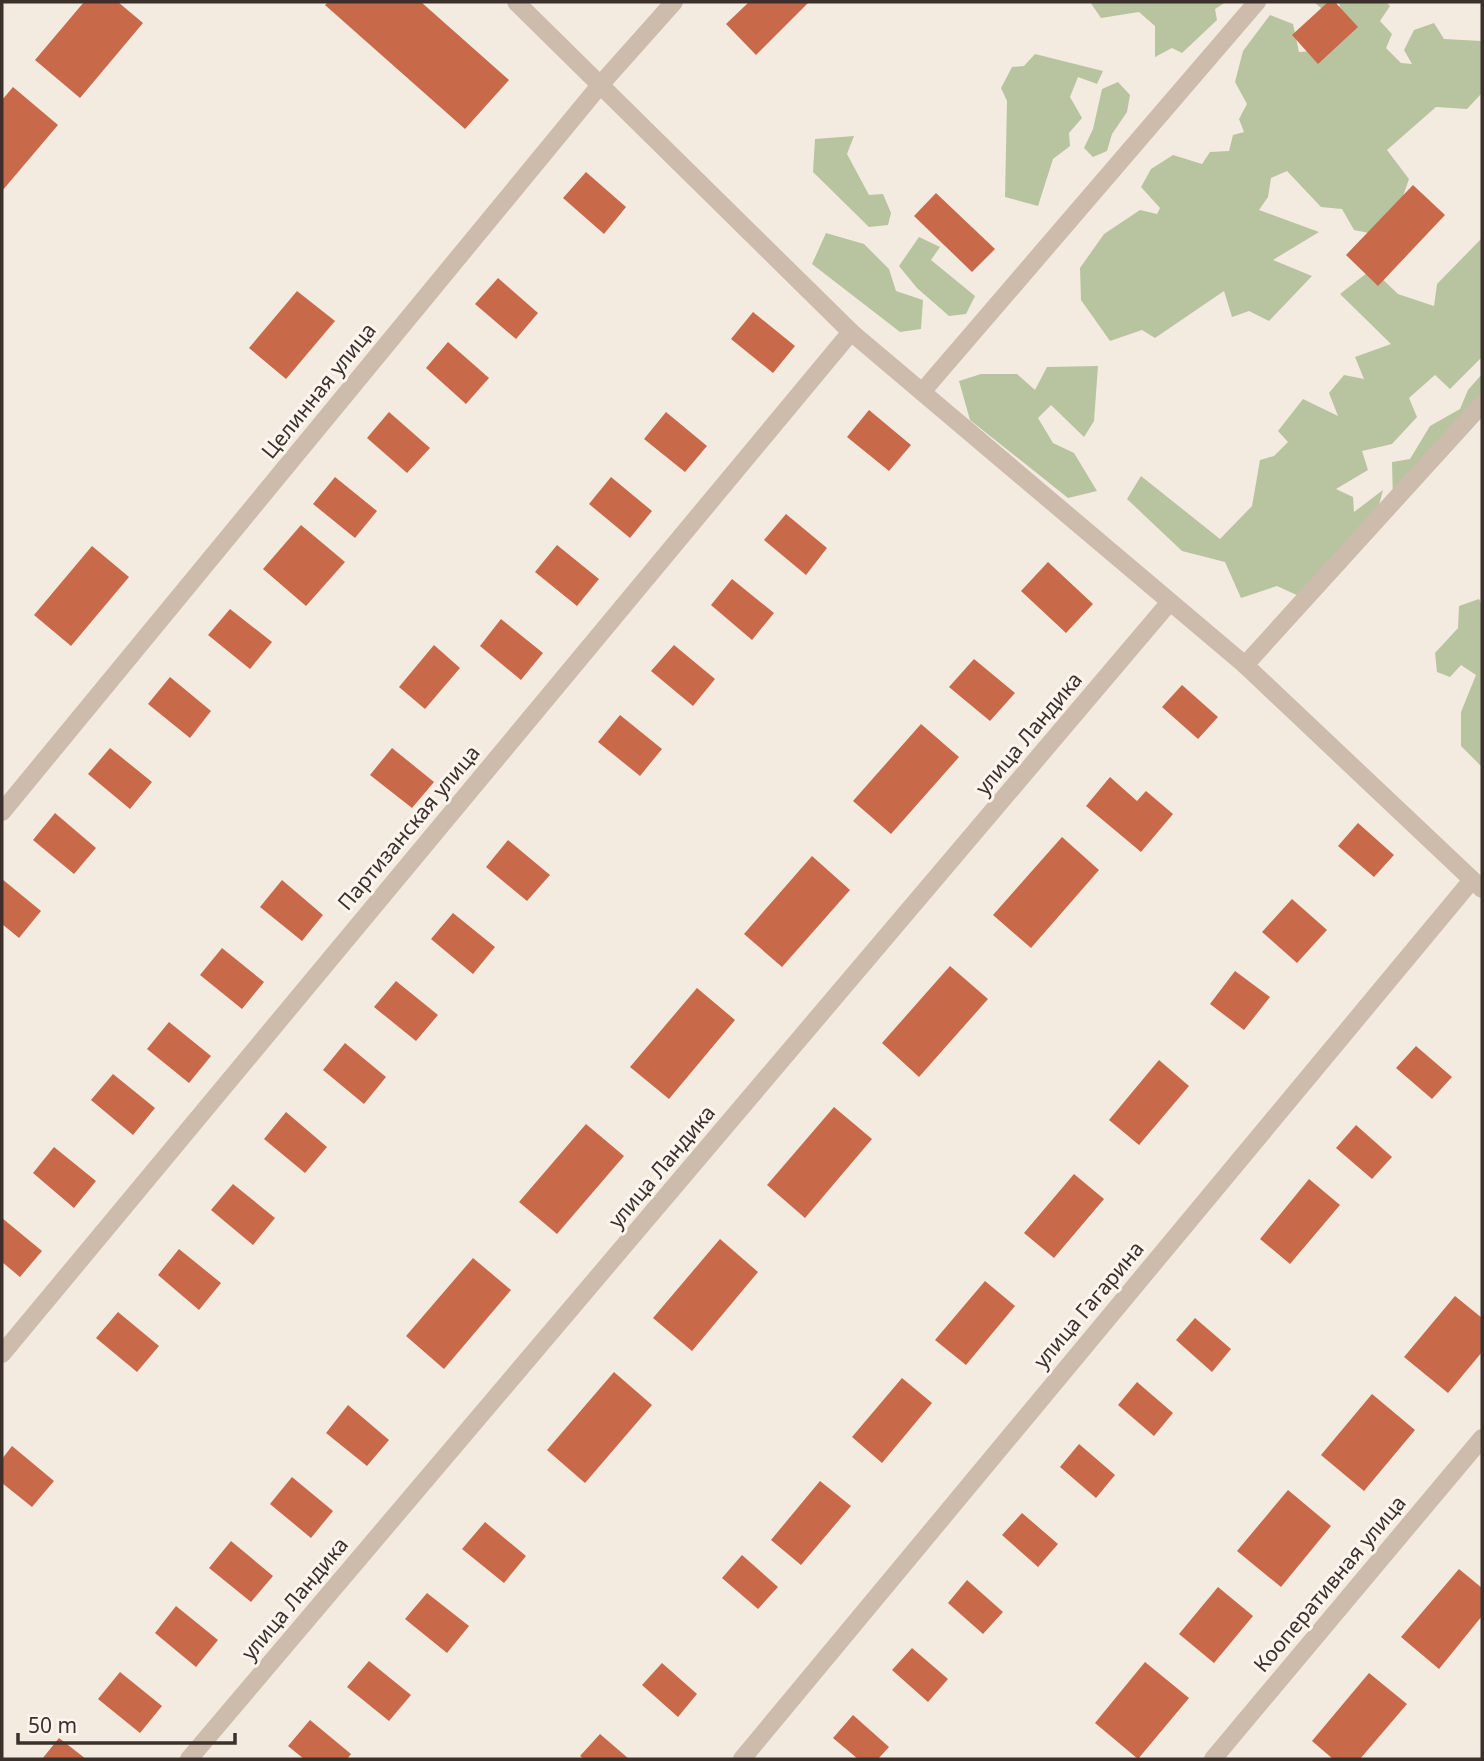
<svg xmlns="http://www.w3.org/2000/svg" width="1484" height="1761" viewBox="0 0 1484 1761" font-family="'Noto Sans',sans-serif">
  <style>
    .green { fill: #b8c4a0 }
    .building { fill: #c8694a }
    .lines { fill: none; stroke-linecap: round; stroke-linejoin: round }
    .minor { stroke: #cdbbac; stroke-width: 18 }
    .labels { text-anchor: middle; stroke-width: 6; stroke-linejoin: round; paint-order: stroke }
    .street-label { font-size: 21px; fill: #3b302b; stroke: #fbf5ed }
  </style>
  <rect width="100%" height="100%" fill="#f4ebe0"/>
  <g class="green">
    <polygon points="1090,2 1226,2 1215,9 1217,20 1182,53 1172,48 1155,57 1155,26 1139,12 1101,18"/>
    <polygon points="1314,2 1386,2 1390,6 1380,21 1392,34 1386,48 1401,63 1412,64 1404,50 1414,30 1434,23 1444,39 1482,41 1482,93 1467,109 1436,107 1387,150 1409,179 1389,237 1354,230 1342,209 1321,207 1287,171 1271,178 1268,197 1259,210 1319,232 1273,260 1312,276 1269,321 1249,311 1232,317 1224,291 1155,338 1142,330 1110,341 1081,300 1080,268 1104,234 1140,210 1157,214 1160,208 1141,187 1151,169 1173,155 1202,164 1210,152 1229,151 1233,135 1244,132 1239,119 1247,104 1235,82 1243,51 1270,15 1293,24 1299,52 1325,50 1344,22 1339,3 1321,8"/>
    <polygon points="1035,54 1103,71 1097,84 1078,77 1070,97 1082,118 1069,133 1070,146 1053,159 1038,206 1005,197 1007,101 1001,88 1012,67 1024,66"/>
    <polygon points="1118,82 1130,95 1127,112 1112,134 1107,151 1093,157 1084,148 1093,129 1102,89"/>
    <polygon points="854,136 847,154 869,195 883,194 891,213 888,225 869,227 813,172 815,139"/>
    <polygon points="1482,211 1482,357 1450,389 1435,375 1409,398 1417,417 1392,444 1362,451 1368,470 1336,489 1353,497 1354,512 1383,490 1373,528 1301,597 1277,586 1241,598 1225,562 1182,551 1127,499 1141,476 1220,539 1252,506 1260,460 1274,456 1288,442 1278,431 1303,399 1338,416 1329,393 1344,375 1364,379 1355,357 1391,344 1340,294 1372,269 1398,294 1434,306 1437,284 1482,238"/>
    <polygon points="826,233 864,244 889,269 896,291 923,300 921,329 900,332 812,264"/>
    <polygon points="919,237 940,247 931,260 975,296 966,314 949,316 917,288 899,266"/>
    <polygon points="1098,366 1094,421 1084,437 1051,405 1038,418 1053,443 1074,453 1097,491 1068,498 970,420 959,381 981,374 1017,374 1035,390 1047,367"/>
    <polygon points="1482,374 1482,410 1393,502 1392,462 1410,459 1430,426 1460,409 1468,390"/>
    <polygon points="1479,599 1482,605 1482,767 1461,746 1461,712 1476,675 1461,665 1450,677 1437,672 1435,653 1458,628 1459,606"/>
  </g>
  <g class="building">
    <polygon points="84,2 118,2 143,23 80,98 35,60"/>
    <polygon points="328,2 421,2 509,80 465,129 325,5"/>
    <polygon points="749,2 809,2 756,55 726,24"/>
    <polygon points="1328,2 1335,2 1358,27 1318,64 1292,35"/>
    <polygon points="13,87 58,125 2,191 2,100"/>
    <polygon points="586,172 626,207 604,234 563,198"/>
    <polygon points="1413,185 1445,215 1378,286 1346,255"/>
    <polygon points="936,193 995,249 972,272 914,216"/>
    <polygon points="498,278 538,313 516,339 475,304"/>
    <polygon points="297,291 335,321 286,379 249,348"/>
    <polygon points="753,312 795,346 773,373 731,339"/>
    <polygon points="448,342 489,378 466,404 426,368"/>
    <polygon points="869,410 911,445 889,471 847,437"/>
    <polygon points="389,412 430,448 407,473 367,438"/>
    <polygon points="666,412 707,446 685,472 644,439"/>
    <polygon points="335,477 377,511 355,538 313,504"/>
    <polygon points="611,477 652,511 630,538 589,504"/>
    <polygon points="786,514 827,548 806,575 764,540"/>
    <polygon points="301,525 345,562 306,606 263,569"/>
    <polygon points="557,545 599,579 577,606 535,572"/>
    <polygon points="92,546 129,577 71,646 34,615"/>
    <polygon points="1048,562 1093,604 1066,633 1021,591"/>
    <polygon points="732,579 774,613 752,640 711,605"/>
    <polygon points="230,609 272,642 250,669 208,635"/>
    <polygon points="501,619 543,653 521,680 480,646"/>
    <polygon points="434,645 460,668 425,709 399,687"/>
    <polygon points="674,645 715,679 693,706 651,671"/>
    <polygon points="974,659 1015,693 990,721 949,687"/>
    <polygon points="170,677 211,711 190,738 148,704"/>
    <polygon points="1182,685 1218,717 1198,739 1162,707"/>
    <polygon points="620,715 662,749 640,776 598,742"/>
    <polygon points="921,724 959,757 891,834 853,801"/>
    <polygon points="110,748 152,782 130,809 88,774"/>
    <polygon points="392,748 434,782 412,808 370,775"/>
    <polygon points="1110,777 1137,801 1146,791 1173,814 1141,852 1086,806"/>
    <polygon points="55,813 96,848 74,874 33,840"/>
    <polygon points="1358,823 1394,855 1374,877 1338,846"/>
    <polygon points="1062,837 1099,870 1031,948 993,915"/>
    <polygon points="508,840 550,875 527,901 486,867"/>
    <polygon points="812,856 850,890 782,967 744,934"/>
    <polygon points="2,879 41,911 19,938 2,924"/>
    <polygon points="282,880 323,915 302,941 260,907"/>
    <polygon points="1292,899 1327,930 1297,963 1262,932"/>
    <polygon points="453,913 495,947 473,974 431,939"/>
    <polygon points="222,948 264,982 242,1009 200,975"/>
    <polygon points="950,966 988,999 919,1077 882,1043"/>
    <polygon points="1235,971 1270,997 1244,1030 1210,1004"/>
    <polygon points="396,981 438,1015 416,1041 374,1007"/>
    <polygon points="697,988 735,1020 669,1099 630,1067"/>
    <polygon points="169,1022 211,1056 189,1083 147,1049"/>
    <polygon points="345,1043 386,1077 364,1104 323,1070"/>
    <polygon points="1416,1046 1452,1077 1432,1099 1396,1068"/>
    <polygon points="1159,1060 1189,1086 1139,1145 1109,1120"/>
    <polygon points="113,1074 155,1108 133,1135 91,1100"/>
    <polygon points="834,1107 872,1139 805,1218 767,1185"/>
    <polygon points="286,1112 327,1147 305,1173 264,1139"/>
    <polygon points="586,1124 624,1156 557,1234 519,1202"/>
    <polygon points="1356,1125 1392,1157 1372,1179 1336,1148"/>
    <polygon points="54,1147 96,1181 74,1208 33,1173"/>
    <polygon points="1074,1174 1104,1199 1054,1258 1024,1233"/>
    <polygon points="1309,1179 1340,1205 1290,1264 1260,1239"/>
    <polygon points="233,1184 275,1218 253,1245 211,1210"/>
    <polygon points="2,1218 42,1251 20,1277 2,1262"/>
    <polygon points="720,1239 758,1272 692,1351 653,1318"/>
    <polygon points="179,1249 221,1283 199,1310 158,1275"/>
    <polygon points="473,1258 511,1290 444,1369 406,1336"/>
    <polygon points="985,1281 1015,1306 966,1365 935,1340"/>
    <polygon points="1455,1296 1482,1318 1482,1352 1448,1393 1404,1357"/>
    <polygon points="118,1312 159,1346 137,1372 96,1338"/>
    <polygon points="1195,1318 1231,1349 1212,1372 1176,1340"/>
    <polygon points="614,1372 652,1405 585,1483 547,1450"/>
    <polygon points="902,1378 932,1403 882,1463 852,1437"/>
    <polygon points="1137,1382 1173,1413 1154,1436 1118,1405"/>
    <polygon points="1372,1394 1415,1430 1364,1491 1321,1455"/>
    <polygon points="348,1405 389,1440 367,1466 326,1433"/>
    <polygon points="1079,1444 1115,1475 1096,1498 1060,1467"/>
    <polygon points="12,1446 54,1481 32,1507 2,1483 2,1459"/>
    <polygon points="292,1477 333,1511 311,1538 270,1504"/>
    <polygon points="820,1481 851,1506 801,1565 771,1540"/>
    <polygon points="1288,1490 1331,1526 1281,1587 1237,1551"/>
    <polygon points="1022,1513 1058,1544 1038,1567 1002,1535"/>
    <polygon points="485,1522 526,1556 504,1583 462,1549"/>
    <polygon points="231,1541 273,1576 251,1602 209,1568"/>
    <polygon points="742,1555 778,1587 758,1609 722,1578"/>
    <polygon points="1459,1569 1482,1588 1482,1616 1439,1669 1401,1637"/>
    <polygon points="967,1580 1003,1612 983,1634 948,1603"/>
    <polygon points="1218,1587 1253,1616 1214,1663 1179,1634"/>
    <polygon points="427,1593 469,1626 447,1653 405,1619"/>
    <polygon points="176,1606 218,1640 196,1667 155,1633"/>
    <polygon points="912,1648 948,1679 928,1702 892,1670"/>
    <polygon points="369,1661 411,1695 389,1721 347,1687"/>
    <polygon points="1145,1662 1189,1698 1138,1759 1095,1723"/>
    <polygon points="662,1663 697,1694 678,1717 642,1685"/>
    <polygon points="120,1672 162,1706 140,1733 98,1699"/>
    <polygon points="1369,1673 1407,1704 1360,1759 1333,1759 1312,1741"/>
    <polygon points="853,1715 889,1747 878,1759 858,1759 833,1738"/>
    <polygon points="310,1720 351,1754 347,1759 304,1759 288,1746"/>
    <polygon points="600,1734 629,1759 584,1759 580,1756"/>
    <polygon points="59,1738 86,1759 42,1759"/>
  </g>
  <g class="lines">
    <g class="minor">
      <polyline points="516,2 851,332 1245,665 1482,889"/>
      <polyline points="922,392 1257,2"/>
      <polyline points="1245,665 1482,404"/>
      <polyline points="2,812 601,84 674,2"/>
      <polyline points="2,1354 851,332"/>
      <polyline points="189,1759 1169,603"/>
      <polyline points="742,1759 1472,880"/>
      <polyline points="1213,1759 1482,1438"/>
    </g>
  </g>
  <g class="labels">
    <g class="street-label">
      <text transform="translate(319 391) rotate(-51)" y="7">Целинная улица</text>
      <text transform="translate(1029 734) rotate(-50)" y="7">улица Ландика</text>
      <text transform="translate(409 828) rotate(-50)" y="7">Партизанская улица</text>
      <text transform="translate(662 1167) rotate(-50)" y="7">улица Ландика</text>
      <text transform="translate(1089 1305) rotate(-50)" y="7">улица Гагарина</text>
      <text transform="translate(1330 1584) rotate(-50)" y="7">Кооперативная улица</text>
      <text transform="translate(295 1599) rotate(-50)" y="7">улица Ландика</text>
    </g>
  </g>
  <rect width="1484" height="1761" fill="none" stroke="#3b302b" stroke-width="7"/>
  <path d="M18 1733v10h217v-10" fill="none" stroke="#3b302b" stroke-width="3.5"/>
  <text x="28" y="1733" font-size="21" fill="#3b302b" stroke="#fbf5ed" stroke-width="5" paint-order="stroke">50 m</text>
</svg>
